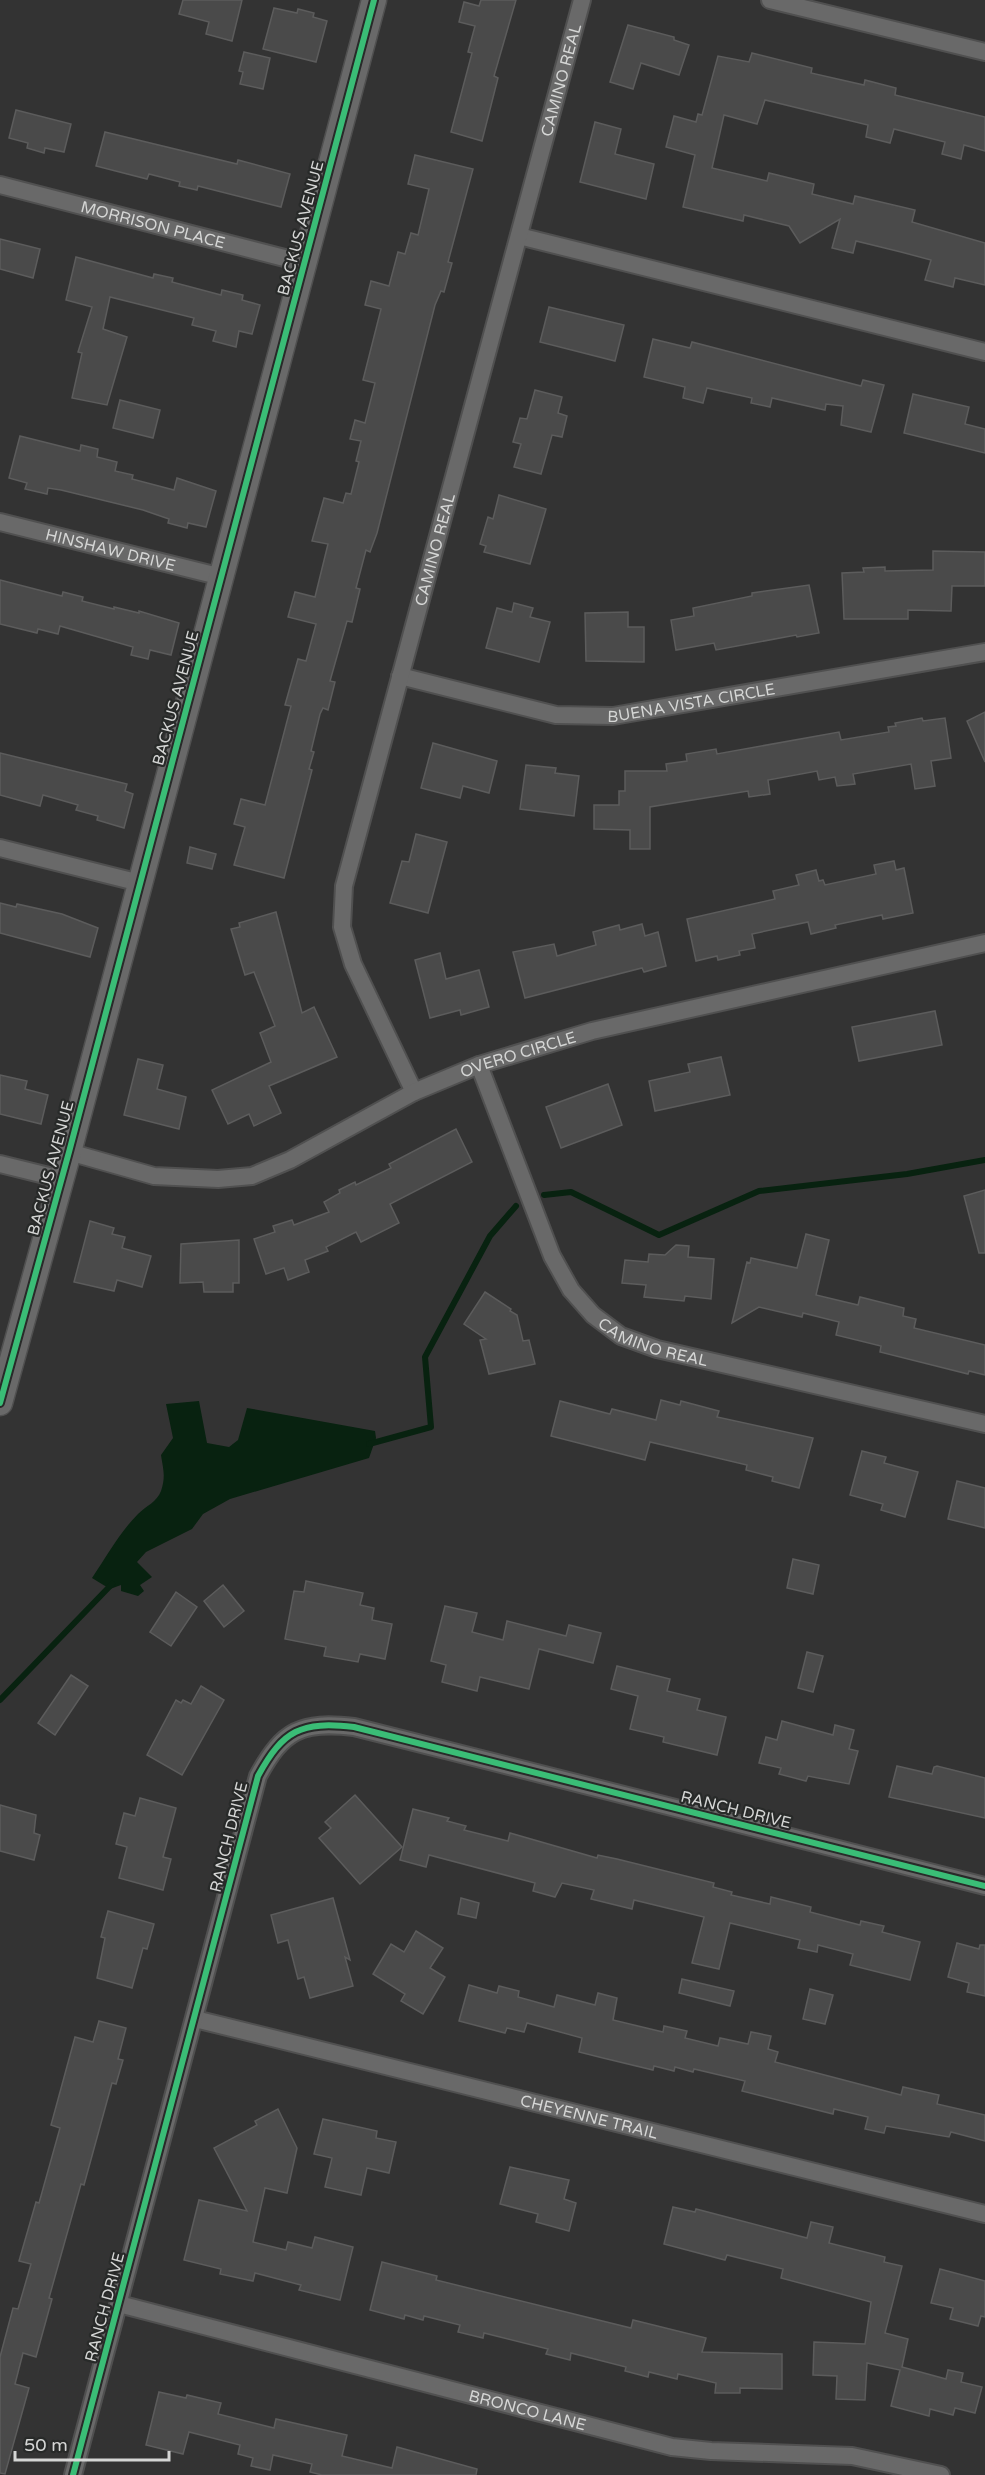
<svg xmlns="http://www.w3.org/2000/svg" width="985" height="2475" viewBox="0 0 985 2475" font-family="'Varela Round',sans-serif">
  <style>
    .water { fill: #082210 }
    .lines { fill: none; stroke-linecap: round; stroke-linejoin: round }
    .stream { stroke: #082210; stroke-width: 6 }
    .building { fill: #4a4a4a; stroke: #5c5c5c; stroke-width: 1.5 }
    .street-casing { stroke: #505050; stroke-width: 20 }
    .secondary-casing { stroke: #505050; stroke-width: 27 }
    .street { stroke: #696969; stroke-width: 16 }
    .secondary { stroke: #696969; stroke-width: 24 }
    .cycleway-casing { stroke: #282a29; stroke-width: 10 }
    .cycleway { stroke: #3abd76; stroke-width: 6 }
    .labels { text-anchor: middle; stroke-width: 4.5; stroke-linejoin: round; paint-order: stroke }
    .street-label { font-size: 16px; fill: #d5d6d5; stroke: #282a29 }
  </style>
  <rect width="100%" height="100%" fill="#333"/>
  <path class="water" d="M199,1401L207,1443L229,1447L238,1440L247,1408L375,1431L376,1438L369,1458L230,1499L203,1514L192,1529L146,1552L137,1562L152,1577L140,1585L144,1591L138,1596L121,1591V1585L110,1589L92,1578C107,1556 119,1533 138,1514C146,1506 157,1502 161,1491C166,1476 163,1469 161,1455L173,1438L166,1404Z"/>
  <g class="lines">
    <g class="stream">
      <polyline points="544,1195 571,1192 659,1235 759,1191 907,1174 985,1160"/>
      <polyline points="369,1444 431,1427 425,1357 490,1236 516,1206"/>
      <polyline points="0,1700 112,1584"/>
    </g>
  </g>
  <g class="building">
    <polygon points="183,0 242,0 232,41 206,34 209,22 179,14"/>
    <polygon points="481,0 516,0 494,76 498,78 482,141 451,132 472,53 468,52 475,26 459,22 464,2 479,6"/>
    <polygon points="274,8 297,13 298,9 314,13 313,17 327,21 316,62 263,49"/>
    <polygon points="628,25 674,37 674,40 689,45 679,75 641,63 633,89 610,82"/>
    <polygon points="244,52 270,58 263,89 240,84 243,72 239,71"/>
    <polygon points="752,53 812,68 811,73 864,85 865,80 896,88 895,95 985,117 985,151 964,145 961,159 942,154 945,142 894,129 890,143 866,137 868,125 765,100 757,124 724,115 712,168 767,181 769,173 814,184 812,194 853,204 855,196 915,210 912,222 985,243 985,285 955,278 953,287 925,280 931,260 901,252 856,241 853,253 832,248 840,219 800,243 789,226 744,215 743,221 683,207 695,155 666,147 674,116 696,122 698,114 702,115 718,56 749,62"/>
    <polygon points="16,110 71,124 64,152 45,148 44,153 27,148 28,143 9,138"/>
    <polygon points="595,122 621,129 615,154 654,164 646,199 580,182"/>
    <polygon points="105,132 237,164 238,160 290,174 281,207 198,186 197,190 179,186 180,182 149,174 147,179 96,166"/>
    <polygon points="415,155 473,169 448,262 452,263 444,292 441,291 435,305 377,533 370,552 366,550 356,588 360,589 352,622 347,621 330,681 335,682 328,710 323,708 320,714 311,751 314,752 309,769 312,770 284,878 234,865 245,827 234,824 241,799 265,805 291,706 285,705 298,659 306,661 316,624 288,617 295,592 315,597 328,544 312,541 324,498 343,503 346,493 351,494 359,462 356,461 361,441 350,439 355,420 365,423 375,383 363,380 381,309 365,305 371,281 389,286 398,252 405,254 411,233 418,235 429,189 408,184"/>
    <polygon points="0,239 40,249 33,278 0,269"/>
    <polygon points="76,257 153,278 154,274 173,278 172,282 221,295 222,290 243,295 242,300 260,305 252,334 239,331 236,347 213,341 216,331 192,325 194,318 110,297 103,329 127,337 107,405 72,398 82,353 78,352 92,307 66,300"/>
    <polygon points="549,307 624,325 615,361 540,342"/>
    <polygon points="653,339 690,348 692,342 861,386 863,380 884,385 871,432 841,425 843,406 826,404 825,410 772,398 770,407 751,403 752,398 707,388 703,403 683,398 685,387 644,377"/>
    <polygon points="535,390 562,397 558,413 567,416 562,437 552,435 541,474 514,467 521,444 513,442 520,418 527,419"/>
    <polygon points="913,394 969,407 965,424 985,429 985,453 904,433"/>
    <polygon points="120,400 160,410 153,438 113,428"/>
    <polygon points="20,436 80,451 81,445 98,449 97,457 117,462 115,471 133,475 132,479 174,490 177,478 216,491 206,527 188,523 187,528 168,523 169,519 143,510 61,490 48,488 47,494 25,489 27,483 9,478"/>
    <polygon points="499,495 546,509 530,564 484,552 486,546 480,544 488,517 493,519"/>
    <polygon points="933,551 985,552 985,586 952,586 951,611 908,610 908,619 844,619 842,573 864,572 863,568 885,567 885,571 933,570"/>
    <polygon points="0,580 62,596 63,592 83,597 82,601 114,609 114,607 139,613 139,611 179,623 171,655 150,650 148,659 131,655 133,647 60,626 58,634 38,629 37,633 0,624"/>
    <polygon points="809,585 819,633 797,637 796,635 716,650 714,643 676,650 671,620 694,616 693,608 752,596 752,593"/>
    <polygon points="514,603 533,608 530,617 550,622 539,662 486,648 497,608 512,612"/>
    <polygon points="628,612 628,627 644,627 644,662 586,661 585,613"/>
    <polygon points="985,712 985,762 967,721"/>
    <polygon points="922,718 923,721 945,718 951,758 931,761 935,786 915,789 911,764 853,774 855,784 837,786 835,777 819,780 817,771 768,780 770,794 749,797 748,791 650,807 650,849 630,849 630,830 594,829 594,805 619,805 619,791 625,791 625,771 667,771 666,764 687,761 686,754 716,749 717,754 839,732 841,740 889,732 888,727 896,726 895,723"/>
    <polygon points="433,743 497,761 489,793 463,786 460,798 421,788"/>
    <polygon points="0,753 127,784 125,791 133,794 124,828 97,820 98,816 76,810 78,805 43,795 40,806 0,795"/>
    <polygon points="526,765 556,768 555,773 579,776 574,816 520,809"/>
    <polygon points="416,834 447,842 428,913 390,903 402,861 409,862"/>
    <polygon points="190,847 216,854 212,869 187,863"/>
    <polygon points="894,861 896,870 904,868 913,913 883,919 882,915 835,925 836,928 811,934 808,922 752,934 755,948 739,951 740,955 718,960 717,956 696,961 687,919 775,899 773,891 799,885 796,875 816,870 819,881 823,880 825,885 876,874 874,865"/>
    <polygon points="0,903 16,907 17,904 62,914 98,928 90,957 0,933"/>
    <polygon points="276,912 302,1013 314,1007 337,1057 269,1086 281,1113 254,1126 249,1114 228,1124 212,1090 271,1062 260,1033 275,1026 254,972 245,975 231,929 240,927 239,923"/>
    <polygon points="642,924 645,936 658,932 666,966 644,972 642,968 525,998 513,952 554,944 557,956 596,945 593,932 619,925 620,930"/>
    <polygon points="440,953 446,979 479,970 489,1007 461,1015 460,1010 430,1018 415,960"/>
    <polygon points="935,1011 942,1045 859,1061 852,1027"/>
    <polygon points="721,1057 730,1095 655,1111 649,1081 690,1072 688,1064"/>
    <polygon points="138,1059 163,1065 157,1089 186,1097 179,1129 124,1115"/>
    <polygon points="0,1075 27,1081 25,1089 48,1095 41,1124 0,1114"/>
    <polygon points="608,1084 622,1125 561,1148 546,1107"/>
    <polygon points="456,1129 472,1162 390,1204 399,1223 361,1242 356,1232 326,1247 328,1251 305,1260 309,1272 288,1280 284,1268 266,1274 254,1239 275,1232 273,1226 292,1220 294,1225 329,1212 324,1202 340,1193 339,1190 355,1182 356,1185 391,1168 389,1164"/>
    <polygon points="985,1190 985,1253 979,1253 964,1196"/>
    <polygon points="90,1221 114,1228 112,1234 125,1237 122,1248 151,1256 142,1287 117,1280 114,1291 74,1282"/>
    <polygon points="806,1234 829,1240 816,1295 858,1305 860,1297 904,1308 903,1316 916,1319 914,1328 985,1345 985,1375 969,1371 968,1374 880,1352 881,1346 836,1335 839,1322 803,1313 802,1317 759,1307 732,1323 747,1262 750,1263 751,1258 797,1268"/>
    <polygon points="239,1240 239,1283 233,1283 233,1292 204,1292 203,1282 180,1283 181,1244"/>
    <polygon points="676,1245 689,1246 688,1257 714,1259 711,1299 685,1296 684,1301 644,1297 646,1285 622,1283 625,1260 648,1262 649,1254 665,1255"/>
    <polygon points="485,1292 511,1309 510,1311 517,1315 523,1341 529,1340 535,1364 489,1374 480,1340 486,1339 464,1324"/>
    <polygon points="661,1400 680,1405 681,1401 719,1411 717,1417 813,1438 799,1488 772,1481 773,1477 746,1470 747,1465 650,1442 645,1460 551,1436 560,1401 610,1414 612,1409 656,1420"/>
    <polygon points="862,1451 886,1457 884,1463 918,1472 905,1517 881,1510 883,1504 850,1495"/>
    <polygon points="957,1481 985,1488 985,1528 948,1519"/>
    <polygon points="793,1559 819,1565 813,1594 787,1588"/>
    <polygon points="306,1581 363,1593 360,1605 374,1608 372,1620 392,1624 385,1659 360,1654 358,1662 324,1656 326,1647 285,1639 294,1591 304,1592"/>
    <polygon points="223,1585 244,1611 224,1627 204,1601"/>
    <polygon points="176,1592 197,1607 171,1646 150,1632"/>
    <polygon points="445,1606 477,1613 472,1632 503,1640 507,1621 566,1636 569,1625 601,1633 593,1663 539,1649 529,1689 480,1677 477,1691 442,1682 446,1665 431,1661"/>
    <polygon points="807,1652 823,1656 813,1692 798,1688"/>
    <polygon points="617,1666 670,1679 667,1691 700,1699 697,1710 726,1717 717,1755 663,1742 664,1737 630,1729 638,1696 611,1689"/>
    <polygon points="71,1675 88,1686 55,1735 38,1723"/>
    <polygon points="201,1686 224,1700 182,1775 147,1755 176,1700 181,1703 183,1700 191,1704"/>
    <polygon points="782,1721 833,1735 835,1725 854,1730 849,1749 858,1751 849,1784 808,1776 806,1781 779,1774 781,1768 759,1763 766,1737 777,1740"/>
    <polygon points="897,1766 932,1774 934,1767 937,1766 985,1778 985,1818 889,1797"/>
    <polygon points="355,1795 402,1847 360,1884 319,1838 331,1828 325,1822"/>
    <polygon points="140,1798 176,1808 163,1857 171,1859 163,1890 119,1878 127,1847 116,1844 124,1813 135,1816"/>
    <polygon points="0,1805 36,1815 34,1833 40,1835 34,1860 0,1851"/>
    <polygon points="413,1809 449,1818 447,1821 466,1826 464,1830 508,1841 510,1833 597,1858 598,1855 617,1859 714,1883 713,1887 732,1892 731,1895 770,1904 771,1897 811,1907 810,1912 860,1925 861,1921 884,1926 882,1932 920,1942 910,1980 850,1965 853,1954 818,1945 817,1952 798,1948 800,1940 730,1923 719,1969 692,1963 704,1917 634,1900 632,1909 591,1899 594,1890 562,1883 555,1897 533,1891 535,1883 429,1855 426,1867 400,1860"/>
    <polygon points="333,1898 350,1960 345,1957 353,1986 310,1998 304,1977 298,1979 288,1940 278,1943 271,1915"/>
    <polygon points="461,1898 479,1903 476,1918 458,1914"/>
    <polygon points="108,1911 154,1924 147,1949 143,1948 132,1988 97,1978 105,1938 101,1937"/>
    <polygon points="416,1931 443,1948 430,1968 445,1977 423,2014 401,2001 405,1994 373,1974 391,1944 404,1952"/>
    <polygon points="957,1943 979,1949 980,1945 985,1945 985,1996 967,1992 969,1983 948,1977"/>
    <polygon points="682,1979 734,1991 730,2006 679,1993"/>
    <polygon points="469,1985 497,1993 499,1986 519,1991 518,1997 554,2007 557,1995 595,2005 598,1993 617,1998 613,2020 663,2032 664,2026 687,2031 685,2038 718,2046 720,2038 748,2044 751,2032 771,2036 768,2049 778,2052 775,2062 901,2095 903,2087 939,2095 937,2104 985,2115 985,2141 951,2132 949,2137 886,2126 884,2133 865,2129 868,2117 834,2109 833,2114 742,2091 745,2081 694,2069 693,2072 675,2067 674,2071 654,2066 653,2070 603,2058 579,2052 582,2038 527,2023 524,2032 507,2028 505,2033 459,2021"/>
    <polygon points="810,1989 833,1995 825,2024 803,2019"/>
    <polygon points="99,2021 126,2028 118,2059 123,2060 116,2084 112,2083 84,2185 81,2184 49,2298 52,2299 36,2357 23,2353 15,2384 29,2388 5,2474 0,2473 0,2357 13,2308 18,2309 31,2264 19,2261 36,2202 39,2203 60,2128 51,2125 75,2037 93,2042"/>
    <polygon points="278,2109 297,2148 287,2193 265,2188 253,2242 286,2250 288,2242 312,2248 315,2237 353,2247 340,2300 299,2290 301,2285 255,2273 253,2281 220,2274 221,2269 184,2260 199,2200 247,2211 214,2148 257,2125 255,2121"/>
    <polygon points="323,2119 377,2131 376,2138 396,2142 389,2173 367,2168 361,2195 325,2187 332,2158 314,2154"/>
    <polygon points="510,2167 569,2180 564,2199 576,2203 569,2231 536,2222 538,2214 500,2204"/>
    <polygon points="673,2207 695,2212 696,2209 807,2238 811,2222 833,2227 829,2243 885,2257 884,2262 902,2266 885,2333 908,2339 902,2367 946,2379 948,2370 963,2373 961,2382 982,2387 975,2413 955,2408 953,2415 930,2409 929,2416 891,2406 900,2370 867,2363 865,2400 836,2399 837,2376 813,2375 814,2342 865,2344 871,2302 781,2278 783,2269 727,2255 725,2260 664,2244"/>
    <polygon points="382,2262 437,2276 436,2280 631,2328 633,2320 706,2338 702,2352 782,2354 782,2389 740,2388 740,2393 715,2393 716,2383 678,2374 677,2379 649,2372 648,2377 625,2371 626,2367 571,2353 570,2360 546,2354 548,2349 484,2333 483,2338 458,2332 460,2325 424,2316 423,2320 405,2315 404,2319 370,2310"/>
    <polygon points="940,2269 985,2281 985,2317 981,2316 978,2326 950,2319 953,2308 931,2303"/>
    <polygon points="159,2392 186,2398 187,2395 221,2403 218,2414 274,2428 276,2419 347,2435 342,2456 392,2468 397,2447 477,2469 476,2475 322,2475 310,2472 312,2464 273,2455 270,2470 251,2466 253,2458 238,2454 240,2445 189,2432 183,2454 146,2445"/>
  </g>
  <g class="lines">
    <defs>
      <g id="street">
        <polyline points="770,0 985,52"/>
        <path id="s1" d="M0,185L304,263"/>
        <polyline points="519,236 985,352"/>
        <path id="s2" d="M0,522L222,577"/>
        <path id="s3" d="M400,676L556,715L613,716L985,652"/>
        <polyline points="0,848 140,883"/>
        <path id="s4" d="M479,1065L552,1256L571,1290L593,1315L621,1336L657,1349L985,1424"/>
        <path id="s5" d="M414,1092L353,964L342,927L344,886L582,0"/>
        <path id="s6" d="M69,1152L154,1176L218,1179L252,1176L290,1160L414,1092L479,1065L592,1031L985,943"/>
        <polyline points="0,1164 61,1179"/>
        <path id="s7" d="M195,2019L985,2214"/>
        <path id="s8" d="M119,2304L672,2447L711,2451L852,2456L941,2475"/>
        <path d="M73,2475L258,1776C283,1730 301,1721 354,1727L985,1886"/>
      </g>
      <polyline id="secondary" points="0,1403 69,1152 374,0"/>
    </defs>
    <use href="#street" class="street-casing"/>
    <use href="#secondary" class="secondary-casing"/>
    <use href="#street" class="street"/>
    <use href="#secondary" class="secondary"/>
    <defs>
      <g id="cycleway">
        <polyline points="0,1403 69,1152 374,0"/>
        <path d="M73,2475L258,1776C283,1730 301,1721 354,1727L985,1886"/>
      </g>
    </defs>
    <use href="#cycleway" class="cycleway-casing"/>
    <use href="#cycleway" class="cycleway"/>
  </g>
  <g class="labels">
    <g class="street-label">
      <text dy="6" stroke="none"><textPath href="#s5" startOffset="1056">CAMINO REAL</textPath></text>
      <text dy="6" stroke="none"><textPath href="#s1" startOffset="158">MORRISON PLACE</textPath></text>
      <text transform="translate(300 228) rotate(-75)" y="6">BACKUS AVENUE</text>
      <text dy="6" stroke="none"><textPath href="#s2" startOffset="114">HINSHAW DRIVE</textPath></text>
      <text dy="6" stroke="none"><textPath href="#s5" startOffset="570">CAMINO REAL</textPath></text>
      <text transform="translate(175 698) rotate(-75)" y="6">BACKUS AVENUE</text>
      <text dy="6" stroke="none"><textPath href="#s3" startOffset="297">BUENA VISTA CIRCLE</textPath></text>
      <text dy="6" stroke="none"><textPath href="#s6" startOffset="480">OVERO CIRCLE</textPath></text>
      <text transform="translate(50 1168) rotate(-75)" y="6">BACKUS AVENUE</text>
      <text dy="6" stroke="none"><textPath href="#s4" startOffset="344">CAMINO REAL</textPath></text>
      <text transform="translate(736 1809) rotate(14)" y="6">RANCH DRIVE</text>
      <text transform="translate(228 1837) rotate(-76)" y="6">RANCH DRIVE</text>
      <text dy="6" stroke="none"><textPath href="#s7" startOffset="406">CHEYENNE TRAIL</textPath></text>
      <text transform="translate(104 2307) rotate(-75)" y="6">RANCH DRIVE</text>
      <text dy="6" stroke="none"><textPath href="#s8" startOffset="422">BRONCO LANE</textPath></text>
    </g>
  </g>
  <path d="M15 2451v9h154v-9" fill="none" stroke="#d5d6d5" stroke-width="3"/>
  <text x="24" y="2451" font-size="18" fill="#d5d6d5" stroke="#282a29" stroke-width="4.5" paint-order="stroke">50 m</text>
</svg>
